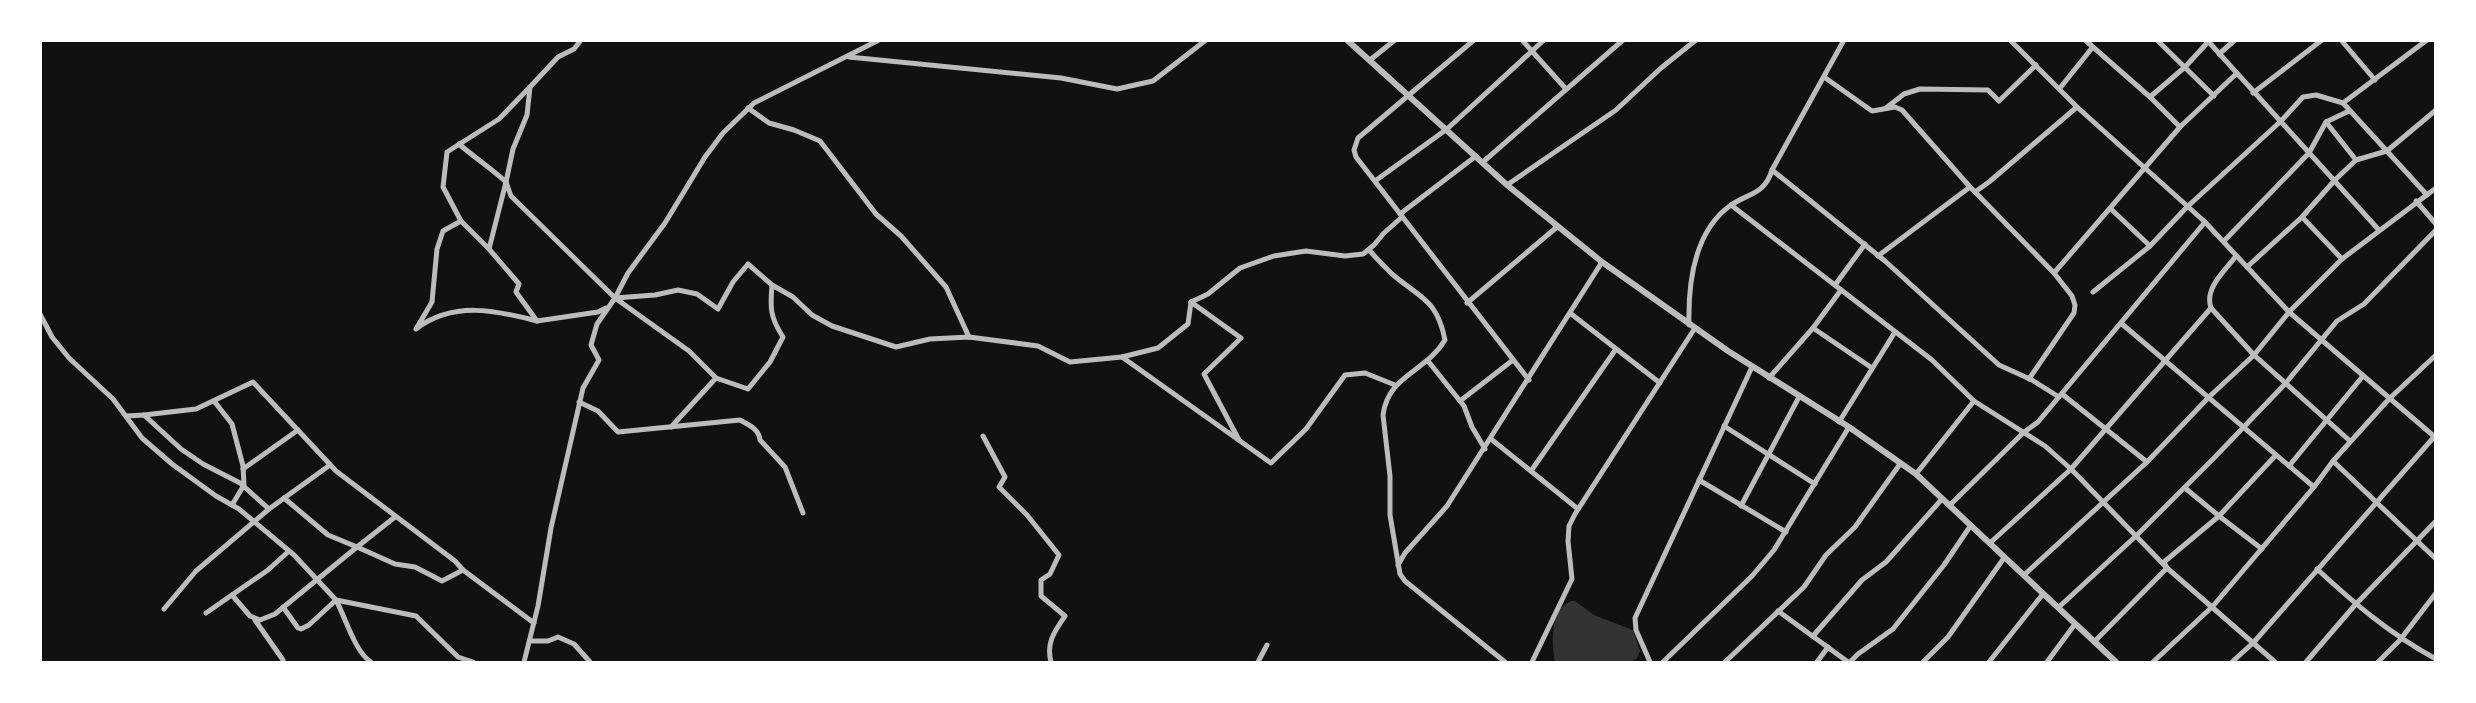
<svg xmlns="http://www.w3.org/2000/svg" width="2476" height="703" viewBox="0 0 2476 703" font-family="'PT Sans',sans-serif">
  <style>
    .water { fill: #333 }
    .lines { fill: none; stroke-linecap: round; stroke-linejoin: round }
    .minor { stroke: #bcbcbc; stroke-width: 5 }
    .tertiary { stroke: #bcbcbc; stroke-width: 6 }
  </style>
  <rect width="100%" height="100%" fill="#111"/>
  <path class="water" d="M1571,601H1575L1594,615L1633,630L1640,651L1637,658L1630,662H1555C1552,643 1549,610 1571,601Z"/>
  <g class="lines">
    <g class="minor">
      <polyline points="1474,40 1358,138 1354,150 1356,157 1529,380"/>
      <polyline points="1522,40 1566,89"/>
      <polyline points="2010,40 2077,107 2205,222 2289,312 2436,438"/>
      <polyline points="2085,40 2150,97 2180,127"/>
      <polyline points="2157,40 2214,96"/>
      <polyline points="2207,40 2378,229"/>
      <polyline points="2341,40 2375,80"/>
      <polyline points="2219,54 2235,40"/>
      <polyline points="849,57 1061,78 1117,89 1153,81 1206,40"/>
      <polyline points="1370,60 1395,40"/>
      <polyline points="1824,77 1872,111 1895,107 1902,110 1970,187"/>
      <polyline points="2060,88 2092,48"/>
      <polyline points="2253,93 2322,40"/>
      <polyline points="2150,97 2185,67 2208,42"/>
      <polyline points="2343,103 2427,40"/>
      <polyline points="748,108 769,123 794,130 820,141 876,214 901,236 946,287 969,337"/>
      <polyline points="1886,108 1904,94 1920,89 1988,90 1999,101 2036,65"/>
      <polyline points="2326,122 2356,160"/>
      <path d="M459,144C475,158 491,168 506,182"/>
      <polyline points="1483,162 1623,40"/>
      <polyline points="1772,170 1885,261 1999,365 2032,380 2059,397"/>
      <polyline points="1375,181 1447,129 1544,40"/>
      <polyline points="506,182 513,149 527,115 530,87 558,57 574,49 581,40"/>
      <polyline points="1507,185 1616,110 1661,68 1696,40"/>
      <polyline points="1975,192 2054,273 2072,296 2075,305 2074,313 2029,379"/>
      <polyline points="2416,201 2436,224"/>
      <polyline points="1731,205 1932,360 1974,401 2045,446 2071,469 2167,568 2275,662"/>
      <polyline points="2111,209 2150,246"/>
      <polyline points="1400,214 1476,156"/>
      <polyline points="2302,217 2342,259"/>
      <polyline points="461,221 443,187 447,152 499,119 530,87"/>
      <polyline points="2224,241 2309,153 2326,122 2349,111"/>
      <path d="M489,249L461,221L443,231L437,249L432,302L416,329C453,301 495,310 537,321"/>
      <path d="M1369,250C1376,258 1384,266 1392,274C1420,298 1437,299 1445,340C1426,372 1388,375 1383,415L1390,476V515L1400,574L1405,581L1505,662"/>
      <polyline points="1878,256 1970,187 1975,192 1989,182 2077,107"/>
      <path d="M2236,256C2225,271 2204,288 2211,308L2254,355L2350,441"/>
      <polyline points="2247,267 2302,217 2335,180 2356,160 2387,151 2436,110"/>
      <polyline points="2054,273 2180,127 2236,74"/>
      <polyline points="1835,285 1865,244"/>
      <polyline points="2093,292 2150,246 2187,207 2281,121 2303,97 2316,95 2343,103 2427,195"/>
      <polyline points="615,298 655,295 678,290 697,294 718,309 733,282 748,264 772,285 793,297 812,315 832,326 896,347 930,339 969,337 1038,346 1070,362 1122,357 1158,348 1188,324 1191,302 1208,294 1240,268 1274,256 1306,251 1345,256 1363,254 1374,245 1384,233 1402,217"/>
      <polyline points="1191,302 1241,338 1204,374 1239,440"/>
      <polyline points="1467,303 1557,227"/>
      <polyline points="606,308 598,312 537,321 516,292 519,284 489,249 506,182 511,196 615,298 689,351 716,378 671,427"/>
      <polyline points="1570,313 1660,383"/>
      <polyline points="40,314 52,337 69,358 113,399 142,438 172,464 216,496 239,509 294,555 336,600 416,616 458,657 473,662"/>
      <polyline points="2122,324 2314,487"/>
      <path d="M1689,325C1688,284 1694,231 1731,205C1749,193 1765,194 1772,170L1844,40"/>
      <polyline points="1813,328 1872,368"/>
      <polyline points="1122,357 1271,463 1306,429 1345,375 1365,373 1395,385"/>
      <polyline points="1428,361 1464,406 1472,427 1485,449"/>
      <path d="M716,378L748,389L770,362L783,337C770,317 770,308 772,285"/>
      <polyline points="1769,378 1813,328 1841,290"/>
      <polyline points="2062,394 2147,462"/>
      <polyline points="214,401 232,424 243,466 244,485 232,505"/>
      <polyline points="1460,401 1513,360"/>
      <path d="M579,402L598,411L618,432L740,420C749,425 759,429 760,440L785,467L803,513"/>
      <polyline points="144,415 196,409 253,382 336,471 455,561 463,570 534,623"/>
      <polyline points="126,416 144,415 181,449 203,464 240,483 269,509 196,571 164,609"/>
      <polyline points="1839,422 1895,332"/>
      <polyline points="1724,426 1815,484"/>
      <path d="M983,436L1005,477L999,487L1027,515L1059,555L1050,574L1041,580V596L1065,616C1054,632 1046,643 1051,662"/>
      <polyline points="1491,439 1578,509"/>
      <polyline points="2333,461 2436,559"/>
      <polyline points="2289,466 2363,376"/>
      <polyline points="243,469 298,430"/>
      <polyline points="1531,471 1616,349"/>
      <polyline points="1916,474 1974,401"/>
      <polyline points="1699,480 1786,532"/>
      <polyline points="284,498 328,535 357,547 395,517"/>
      <polyline points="1950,505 2023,433 2038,422 2205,222"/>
      <polyline points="1741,506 1799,397"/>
      <polyline points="269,509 330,465"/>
      <polyline points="1990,543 2071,469 2211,308"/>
      <polyline points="2262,549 2219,516 2276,455"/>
      <polyline points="1398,565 1405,553 1447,506 1602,262"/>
      <path d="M2317,569C2355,604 2390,634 2436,659"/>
      <polyline points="2024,575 2147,462 2209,397 2254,355 2289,312 2342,259 2436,188"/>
      <polyline points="232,595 250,616 260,620 275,614 357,547 395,564 415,567 442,581 463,570"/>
      <path d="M283,607L298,628L301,629L309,625L336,600C346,619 355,652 371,662"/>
      <polyline points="2059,607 2137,535 2214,458 2285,384 2337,321 2364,304 2436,230"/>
      <polyline points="1778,611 1848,662"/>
      <polyline points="206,613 268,570 289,551"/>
      <polyline points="255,620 283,660"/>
      <polyline points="1813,636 1862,580 1886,562 1942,499"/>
      <polyline points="530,641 548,641 558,637 574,644 590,662"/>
      <polyline points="2094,642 2167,568 2164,562 2219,516 2185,488"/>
      <polyline points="524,662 538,606 551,528 583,388 599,360 591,345 597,324 615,298 628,273 665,223 705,157 723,133 754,103 879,40"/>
      <polyline points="1258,662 1267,645"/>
      <polyline points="1532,662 1572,579 1568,541 1569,526 1575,514 1695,328"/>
      <polyline points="1650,662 1636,630 1635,618 1752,367"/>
      <polyline points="1663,662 1752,576 1774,550 1849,427"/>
      <polyline points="1725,662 1804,587 1826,555 1855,527 1900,464"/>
      <polyline points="1817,662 1828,647"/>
      <polyline points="1850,662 1858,654 1893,629 1944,565 1971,525"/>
      <polyline points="1923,662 1948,637 2004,558"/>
      <polyline points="1989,662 2043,594"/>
      <polyline points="2047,662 2075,624"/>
      <polyline points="2153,662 2213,606 2314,487 2333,461 2389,399 2436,355"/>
      <polyline points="2232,662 2254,642 2434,437"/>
      <polyline points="2306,662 2355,605 2436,521"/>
      <polyline points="2378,662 2400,640 2436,593"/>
    </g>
    <polyline class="tertiary" points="1347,40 1507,185 1602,262 1728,351 1849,427 1916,474 2116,662"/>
  </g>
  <rect width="2476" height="703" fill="none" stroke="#ffffff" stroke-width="84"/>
</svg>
